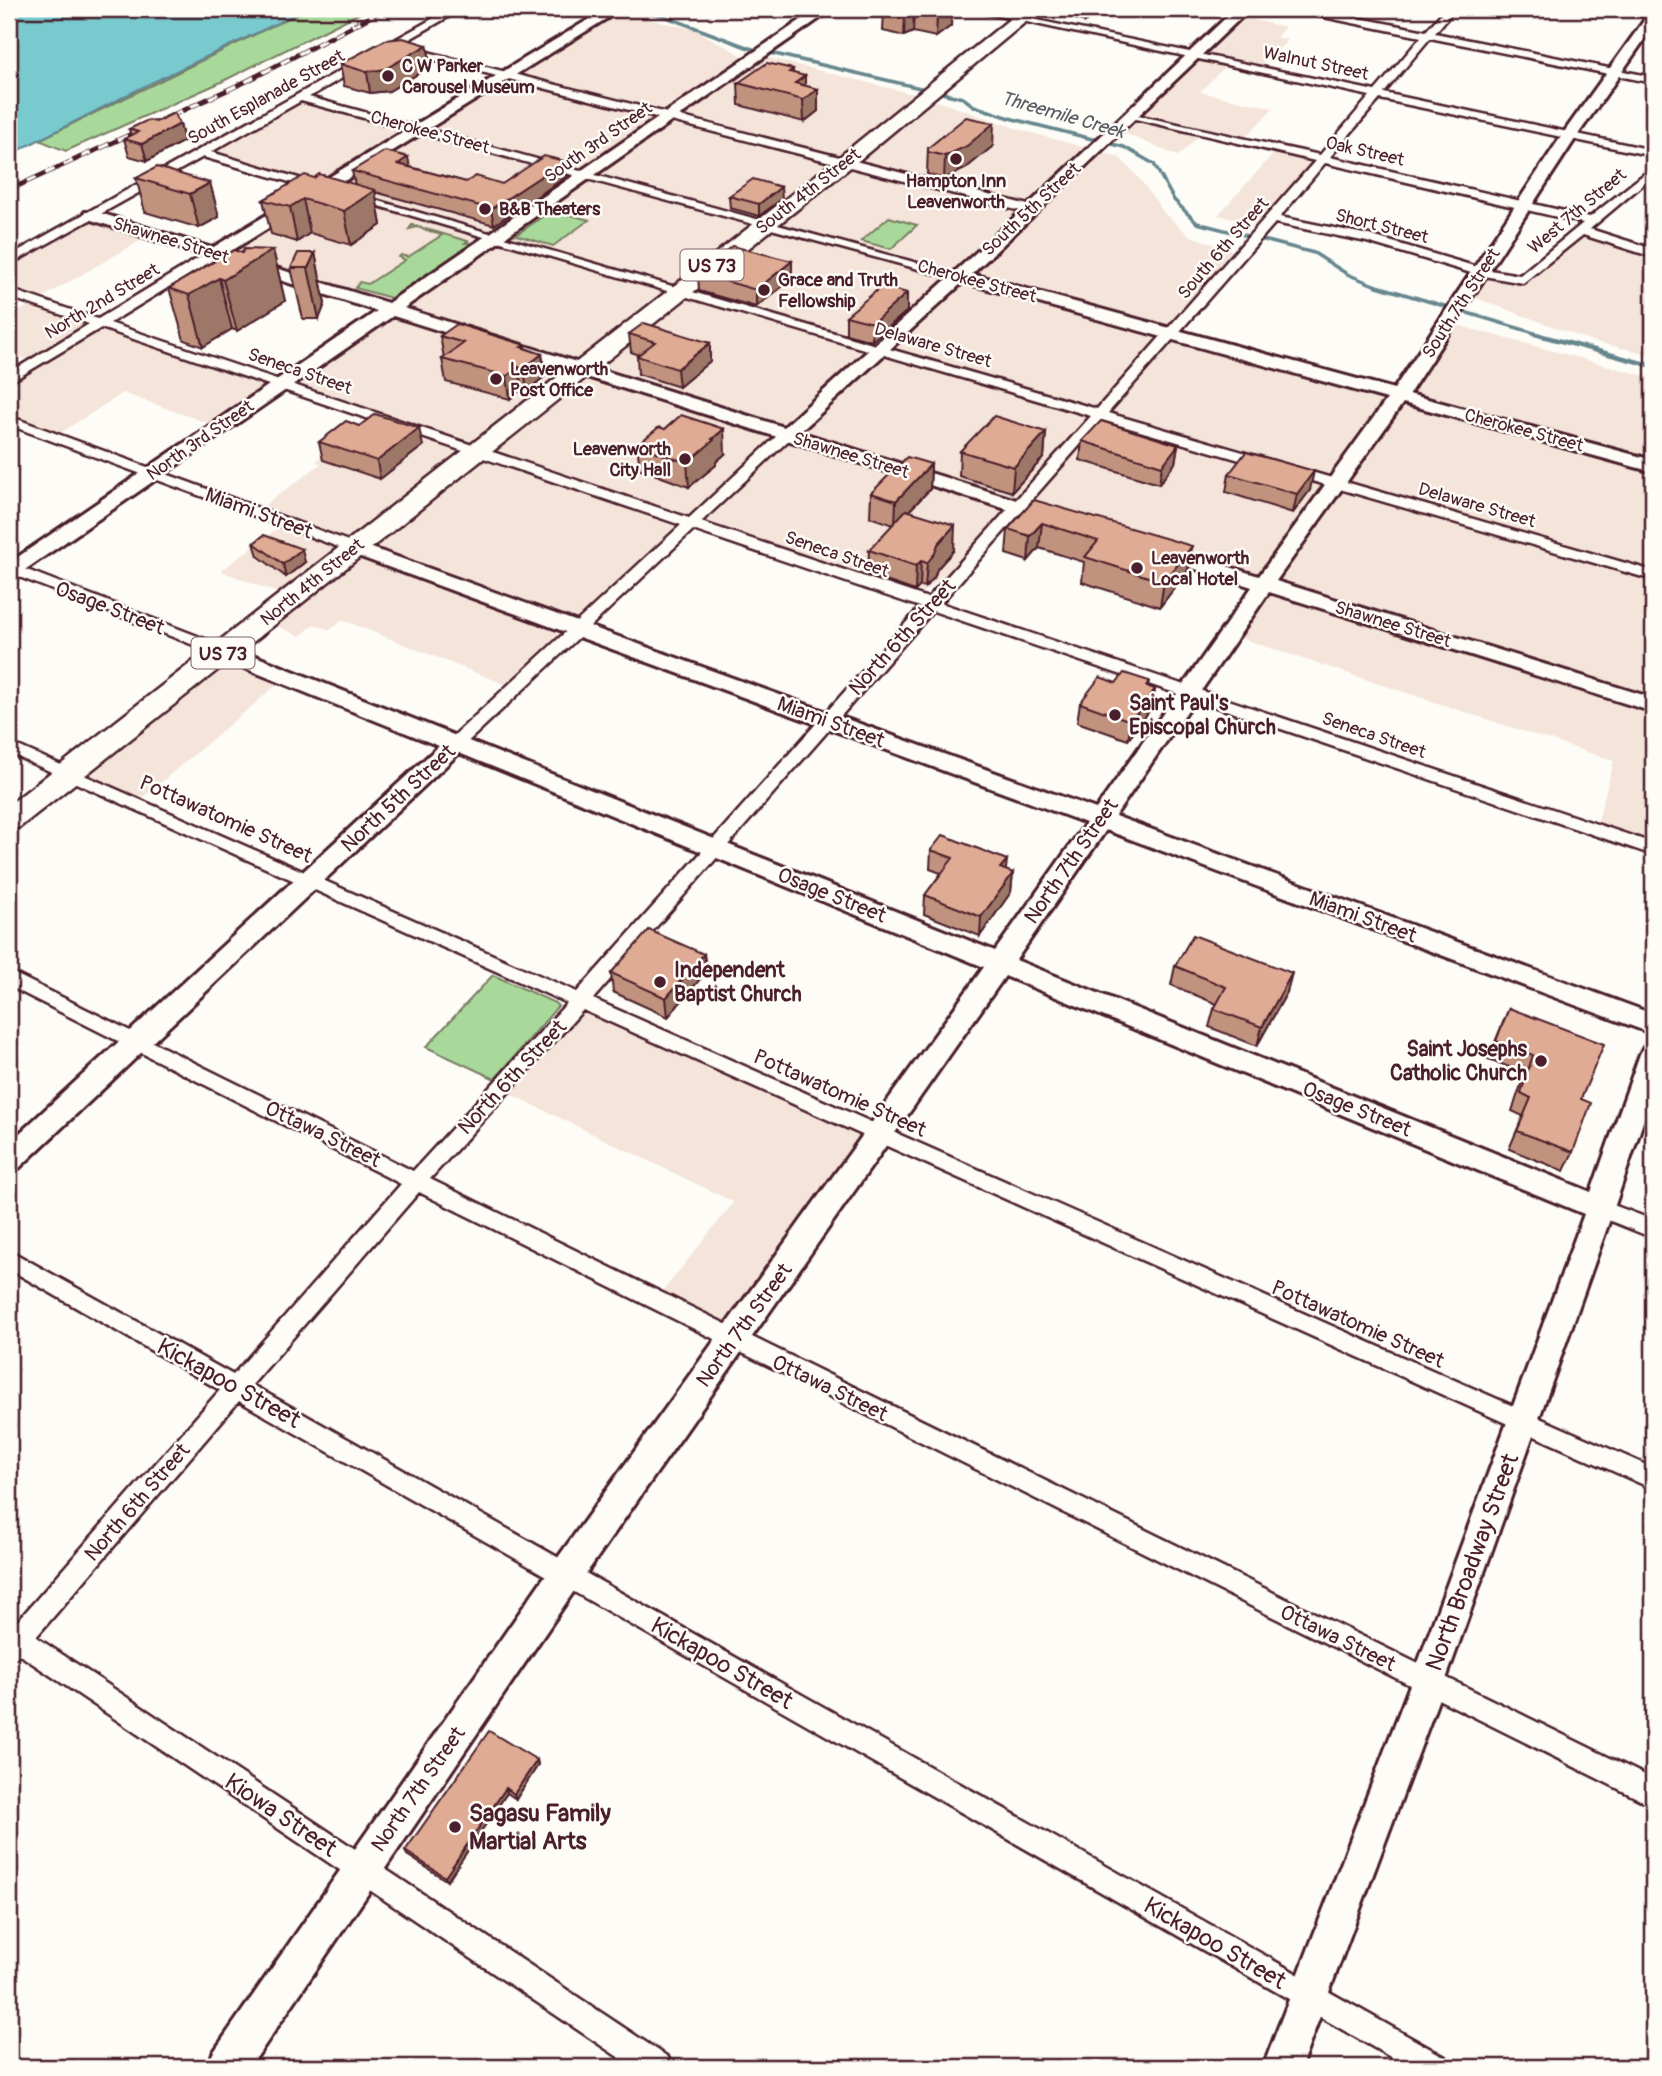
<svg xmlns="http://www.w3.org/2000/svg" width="1662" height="2076" viewBox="0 0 1662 2076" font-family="Pangolin,sans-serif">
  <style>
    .built { fill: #f4e4d9 }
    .green { fill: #a8d99a; stroke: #797c62; stroke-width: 2 }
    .water { fill: #79cacf; stroke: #66868d; stroke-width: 2 }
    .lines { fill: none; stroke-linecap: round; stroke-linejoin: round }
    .stream-far1 { stroke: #66868d; stroke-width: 3.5 }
    .stream { stroke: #66868d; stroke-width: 4.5 }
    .street-casing { stroke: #4a1f2b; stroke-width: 5 }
    .secondary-casing { stroke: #4a1f2b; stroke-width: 6 }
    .highway-casing { stroke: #4a1f2b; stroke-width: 5 }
    .street { fill: #fdfcf7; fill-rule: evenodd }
    .secondary { fill: #fdfcf7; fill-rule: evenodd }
    .highway { fill: #fdfcf7; fill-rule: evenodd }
    .rail-casing { stroke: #4a1f2b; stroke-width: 5 }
    .rail { stroke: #fdfcf7; stroke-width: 3.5; stroke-dasharray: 10; stroke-linecap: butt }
    .wall { fill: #c1937f; stroke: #4a1f2b; stroke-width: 2 }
    .shaded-wall { fill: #9d7868; stroke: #4a1f2b; stroke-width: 2 }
    .building { fill: #e0ab94; stroke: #4a1f2b; stroke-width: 2 }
    .poi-dot { fill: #4a1f2b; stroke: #fdfcf7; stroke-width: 2.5 }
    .labels { text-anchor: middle; stroke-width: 5; stroke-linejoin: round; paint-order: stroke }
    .far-street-label { font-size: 18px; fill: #4a1f2b; stroke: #fdfcf7 }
    .far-poi-label { font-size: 18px; font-weight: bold; fill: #4a1f2b; stroke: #fdfcf7; text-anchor: start }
    .far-water-label { font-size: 19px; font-style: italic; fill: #5a5b64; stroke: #fdfcf7 }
    .shield { fill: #fdfcf7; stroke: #806168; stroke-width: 2 }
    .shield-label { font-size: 19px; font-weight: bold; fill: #4a1f2b }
    .street-label { font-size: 21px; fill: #4a1f2b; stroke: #fdfcf7 }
    .poi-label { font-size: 21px; font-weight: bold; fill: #4a1f2b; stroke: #fdfcf7; text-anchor: start }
    .near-street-label { font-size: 24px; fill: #4a1f2b; stroke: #fdfcf7 }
    .near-poi-label { font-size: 24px; font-weight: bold; fill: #4a1f2b; stroke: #fdfcf7; text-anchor: start }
  </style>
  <rect width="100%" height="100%" fill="#fdfcf7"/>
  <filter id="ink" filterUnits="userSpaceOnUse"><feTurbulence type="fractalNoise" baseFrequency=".0143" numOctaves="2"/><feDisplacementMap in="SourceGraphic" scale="14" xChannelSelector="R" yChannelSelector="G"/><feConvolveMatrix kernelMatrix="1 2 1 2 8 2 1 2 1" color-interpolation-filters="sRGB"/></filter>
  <g filter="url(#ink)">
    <g class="built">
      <polygon points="610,12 694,29 750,60 757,55 925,97 1021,130 1119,157 1138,177 1165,214 1190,236 1242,254 1170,333 1398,396 1449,323 1653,378 1653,849 1610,835 1598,820 1614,761 1228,634 1263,584 1017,507 976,554 922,593 804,562 689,524 514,688 343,620 330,630 315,624 300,636 264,620 291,598 221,571 284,523 255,512 321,464 316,461 373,417 282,384 219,427 123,393 54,437 9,420 9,379 35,363 9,353 9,317 35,302 9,293 9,261 91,215 152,234 36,301 282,384 391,309 214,254 322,188 202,153 301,98 421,129"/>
      <polygon points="1236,16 1285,27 1276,37 1288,40 1258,68 1229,62 1200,92 1273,108 1242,141 1203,132 1178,156 1115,129"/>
      <polygon points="1278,149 1324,160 1265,227 1218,215"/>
      <polygon points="1581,230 1653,253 1653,355 1595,342 1468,295 1482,272 1523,279"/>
      <polygon points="225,652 285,678 135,804 68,774"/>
      <polygon points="580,1002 879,1135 733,1340 655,1301 734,1202 500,1089"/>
    </g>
    <g class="green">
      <polygon points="307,9 368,9 217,84 66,151 39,140"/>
      <polygon points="552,210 589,220 553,246 516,235"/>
      <polygon points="889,217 917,225 891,249 861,241"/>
      <polygon points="412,225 468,241 465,243 473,243 391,298 355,288 360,282 368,284 405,260 399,257 401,255 408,257 442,235 417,227 409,229"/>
      <polygon points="493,975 555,1003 558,1006 495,1079 426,1047"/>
    </g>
    <polygon class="water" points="9,9 307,9 151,83 9,155"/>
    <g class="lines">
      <polyline class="stream-far1" points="631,9 664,16 749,48 963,98 974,106 1013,119 1124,147 1154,164 1174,200 1197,223 1314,253 1347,274 1374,285 1541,335"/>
      <polyline class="stream" points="1535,334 1653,366"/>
      <defs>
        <g id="street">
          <polygon points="450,9 462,9 309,97 965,276 963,279 955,279 301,101 211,152 322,185 322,189 314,189 203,157 9,265 9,256"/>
          <path d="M966,9H984L1375,91L1421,37L1299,12L1294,9H1313L1426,31L1445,9H1455L1435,33L1653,77V83L1430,38L1384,93L1653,150V156L1380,99L1330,157L1590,217L1653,167V176L1590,229L1653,249V257L1583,235L1523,283L1478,275L1367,242L1275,223L1108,413L1653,571V580L1102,420L941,603L1653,843V855L933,611L593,999L1653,1468V1489L583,1010L430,1179L1653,1779V1806L419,1192L252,1385L1445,2057L1449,2067H1408L239,1401L36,1637L668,2057L672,2067H633L20,1655L9,1661V1621L15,1624L220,1390L9,1269V1250L233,1375L401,1184L9,986V971L413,1171L567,1003L9,753V742L577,992L920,607L693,530L460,749H448L446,745L448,741L681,525L101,328L9,383V373L89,324L9,297V289L98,319L210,251H218V257L110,323L689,518L781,432H791V438L701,522L928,598L1091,416L348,197L358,195L1097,409L1315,161L1127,117V113L1320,155L1370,96ZM1325,163L1583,223L1520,275L1484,269L1369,235L1280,217Z"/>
          <polygon points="1614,9 1653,12 1653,18"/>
          <polygon points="404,46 1036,207 1038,210 1028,213 400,51 399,49"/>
          <polygon points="9,416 359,545 361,548 359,551 349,551 9,425"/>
          <polygon points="9,563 231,649 233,652 225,657 219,655 9,573"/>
          <polygon points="1600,1200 1653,1220 1653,1238 1593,1214 1590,1208 1593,1202"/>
        </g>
        <polygon id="secondary" points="606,9 622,9 228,253 388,303 817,9 833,9 404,308 784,427 1026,207 1235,9 1250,9 972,274 1394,389 1562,135 1648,15 1653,14 1653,27 1577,136 1409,394 1653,460 1653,472 1403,403 1276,581 1653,698 1653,712 1269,592 1115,816 1653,1014 1653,1034 1106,830 1016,960 1591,1192 1640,1054 1644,1047 1653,1044 1653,1092 1614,1208 1445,1682 1301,2067 1263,2067 1411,1682 1584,1214 1005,976 578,1585 250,2067 208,2067 213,2053 554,1563 984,967 459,753 19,1168 9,1171 9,1143 439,746 217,657 214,652 217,647 233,647 995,951 1086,823 347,552 344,548 347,544 361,544 1096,809 1252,587 1151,555 1148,551 1151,547 1165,547 1259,576 1387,399 963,282 800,432 1064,515 1067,519 1064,523 1057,525 393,316 16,576 9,578 9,563 377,311 85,218 83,215 85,212 97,212 212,248"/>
        <polygon id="highway" points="1022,9 1041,9 852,166 20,827 9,830 9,805 838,158"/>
      </defs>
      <use href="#street" class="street-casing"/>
      <use href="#secondary" class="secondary-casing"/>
      <use href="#highway" class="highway-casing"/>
      <use href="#street" class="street"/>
      <use href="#secondary" class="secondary"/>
      <use href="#highway" class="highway"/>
      <defs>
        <polyline id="rail" points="9,190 247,81 385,9"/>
      </defs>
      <use href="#rail" class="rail-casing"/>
      <use href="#rail" class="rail"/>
    </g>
    <g class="wall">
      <polygon points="885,9 952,9 951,26 936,37 913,32 904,36 883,31 884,10"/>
      <polygon points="1058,9 1101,9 1085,22 1057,14"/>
      <polygon points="1166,9 1200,9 1191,17 1166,12"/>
      <polygon points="427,45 431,66 389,91 370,93 344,86 340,64"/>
      <polygon points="793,69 793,73 805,86 818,111 804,122 739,105 738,83"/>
      <polygon points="156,122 180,124 184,141 147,161 129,156 124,139 131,136 129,129"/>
      <polygon points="993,146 965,169 944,179 927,174 928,148"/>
      <polygon points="410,167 466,182 502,184 566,177 494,225 375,192 381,225 351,245 310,233 297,242 271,234 263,200 314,178 355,185 352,171"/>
      <polygon points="136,178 210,183 219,217 199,228 145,212"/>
      <polygon points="729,196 782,199 759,216 730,208"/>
      <polygon points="273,250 285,301 237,331 232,329 203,347 184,340 169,288 242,253"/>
      <polygon points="315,253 325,304 319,319 303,319 291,268"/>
      <polygon points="698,273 792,279 756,307 699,291"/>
      <polygon points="907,293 907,311 872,341 846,334 846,316"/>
      <polygon points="629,334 710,343 710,361 679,387 638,374 637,356 639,355 631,352"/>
      <polygon points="440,336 525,345 525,348 542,354 545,376 527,391 522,389 510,399 446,382 442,359 444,358"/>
      <polygon points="1046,432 1044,457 1012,492 959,476 960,451"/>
      <polygon points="1082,441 1178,445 1175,463 1159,484 1080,460"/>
      <polygon points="319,442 423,446 380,479 323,460"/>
      <polygon points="637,445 725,454 716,462 716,465 689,487 640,469"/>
      <polygon points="931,464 930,489 909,511 954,550 937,569 934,578 925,587 920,586 915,591 868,575 869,550 893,525 870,517 871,493"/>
      <polygon points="1229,474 1310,490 1293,513 1226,492"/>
      <polygon points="1034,500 1188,570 1160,607 1082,582 1084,562 1039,548 1028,561 1006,554 1008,529"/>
      <polygon points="254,543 305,562 286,577 258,556"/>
      <polygon points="1149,681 1148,686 1155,689 1152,707 1128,740 1077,722 1080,703 1116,683"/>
      <polygon points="931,850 1013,873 1011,892 980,936 924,914 925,895 941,873 930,869"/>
      <polygon points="704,954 706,972 668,1017 613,992 611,973"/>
      <polygon points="1175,966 1287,992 1257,1046 1209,1027 1214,1009 1217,1004 1171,985"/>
      <polygon points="1509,1008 1581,1099 1573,1152 1564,1171 1509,1149 1523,1116 1512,1111 1525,1073 1488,1059"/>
      <polygon points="537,1760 538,1765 516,1799 507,1793 447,1881 407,1855 405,1851"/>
    </g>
    <g class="shaded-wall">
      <polygon points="947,9 952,9 951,26 936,37 937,16"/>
      <polygon points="1086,9 1101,9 1085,22"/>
      <polygon points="1192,9 1200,9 1191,17"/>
      <polygon points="914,11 913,32 904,36 905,15"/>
      <polygon points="427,45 431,66 389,91 370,93 367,72"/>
      <polygon points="805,76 805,98 795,83"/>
      <polygon points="818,89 818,111 804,122 803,100"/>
      <polygon points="994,123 993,146 965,169 944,179 945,156"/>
      <polygon points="180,124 184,141 147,161 142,144"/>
      <polygon points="408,157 411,173 398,164"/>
      <polygon points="564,161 566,177 494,225 491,209"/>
      <polygon points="210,183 219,217 199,228 190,194"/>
      <polygon points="781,187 782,199 759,216 759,204"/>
      <polygon points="375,190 381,225 351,245 344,211"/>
      <polygon points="303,199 310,233 297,242 290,207"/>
      <polygon points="273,250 285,301 237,331 223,280"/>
      <polygon points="315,253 325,304 319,319 308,268"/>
      <polygon points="792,261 792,279 756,307 756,290"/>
      <polygon points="219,278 232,329 203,347 189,295"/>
      <polygon points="907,293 907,311 872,341 873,323"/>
      <polygon points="710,343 710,361 679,387 677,369"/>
      <polygon points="525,345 527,365 542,354 545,376 527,391 521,347"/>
      <polygon points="519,367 522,389 510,399 507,376"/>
      <polygon points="419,428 423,446 380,479 377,461"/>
      <polygon points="724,429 725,454 716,462 716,465 689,487 687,463"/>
      <polygon points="1046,432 1044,457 1012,492 1014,467"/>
      <polygon points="1178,445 1175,463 1159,484 1162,466"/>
      <polygon points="931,464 930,489 895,525 896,501"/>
      <polygon points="1314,471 1310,490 1293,513 1297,494"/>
      <polygon points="1042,523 1039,548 1028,561 1030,536"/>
      <polygon points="955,525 954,550 937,569 934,578 925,587 927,563 938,544"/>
      <polygon points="1192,546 1188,570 1160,607 1164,582"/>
      <polygon points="302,549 305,562 286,577 283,564"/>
      <polygon points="921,561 920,586 915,591 916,566"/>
      <polygon points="1155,689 1152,707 1128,740 1131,721"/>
      <polygon points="1007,860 1005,878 1000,868"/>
      <polygon points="1013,873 1011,892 980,936 981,917"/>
      <polygon points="704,954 706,972 668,1017 666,998"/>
      <polygon points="1292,973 1287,992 1257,1046 1262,1027"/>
      <polygon points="537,1760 538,1765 516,1799 514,1794"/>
      <polygon points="506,1788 507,1793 447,1881 445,1877"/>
    </g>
    <g class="building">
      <polygon points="885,9 947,9 937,16 914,11 905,15 884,10"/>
      <polygon points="403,38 427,45 385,69 367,72 340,64 385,40"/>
      <polygon points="767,63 793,69 789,72 805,76 795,83 818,89 803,100 738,83"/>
      <polygon points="174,113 180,124 142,144 124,139 138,132 129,129 148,120 156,122"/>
      <polygon points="966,117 994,123 967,146 945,156 928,152 928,148"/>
      <polygon points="385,151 408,157 398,164 466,182 476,176 502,184 544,156 564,161 491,209 352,171"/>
      <polygon points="157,167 210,183 190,194 136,178"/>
      <polygon points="319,174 375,190 344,211 303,199 290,207 263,200 305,175 314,178"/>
      <polygon points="753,179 781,187 759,204 729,196"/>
      <polygon points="732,246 792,261 756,290 698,273"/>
      <polygon points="244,249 273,250 223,280 219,278 189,295 169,288 234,250 242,253"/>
      <polygon points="298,253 315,253 308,268 291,268"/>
      <polygon points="882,286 907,293 873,323 846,316"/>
      <polygon points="644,323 710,343 677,369 637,356 655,342 629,334"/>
      <polygon points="457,324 525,345 521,347 542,354 524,368 519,367 507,376 442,359 464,343 440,336"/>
      <polygon points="375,414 419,428 377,461 319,442 346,421 359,426"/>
      <polygon points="681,415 724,429 712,439 714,440 687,463 637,445 659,427 665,429"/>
      <polygon points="994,416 1046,432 1014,467 960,451"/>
      <polygon points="1101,421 1178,445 1162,466 1082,441"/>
      <polygon points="1246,452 1314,471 1297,494 1229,474"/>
      <polygon points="907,457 931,464 896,501 871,493"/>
      <polygon points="1034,500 1192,546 1164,582 1085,557 1098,541 1042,523 1030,536 1008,529"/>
      <polygon points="906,510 955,525 938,544 935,553 927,563 921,561 916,566 869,550"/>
      <polygon points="264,535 302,549 283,564 254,543"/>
      <polygon points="1124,673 1149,681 1146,686 1155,689 1131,721 1080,703 1100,677 1116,683"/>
      <polygon points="943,835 1007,860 1000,868 1013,873 981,917 925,895 953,858 931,850"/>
      <polygon points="649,930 704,954 666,998 611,973"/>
      <polygon points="1193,935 1292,973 1262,1027 1214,1009 1226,987 1175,966"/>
      <polygon points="1509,1008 1604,1044 1581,1099 1591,1103 1573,1152 1517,1131 1531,1098 1521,1093 1533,1055 1496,1041"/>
      <polygon points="489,1731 537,1760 514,1794 506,1788 445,1877 405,1851"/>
    </g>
  </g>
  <g class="poi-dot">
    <circle cx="388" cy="76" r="7"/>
    <circle cx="956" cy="159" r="7"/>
    <circle cx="485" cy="209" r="7"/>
    <circle cx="764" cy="290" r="7"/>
    <circle cx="496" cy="379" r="7"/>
    <circle cx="685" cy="459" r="7"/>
    <circle cx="1137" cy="568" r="7"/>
    <circle cx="1115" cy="715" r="7"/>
    <circle cx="660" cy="982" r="7"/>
    <circle cx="1541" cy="1061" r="7"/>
    <circle cx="455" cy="1827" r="7"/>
  </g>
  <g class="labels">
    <g class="far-street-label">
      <text transform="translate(1316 63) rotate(12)" y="6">Walnut Street</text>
      <text transform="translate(266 97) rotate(-29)" y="6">South Esplanade Street</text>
      <text transform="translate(430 132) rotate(15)" y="6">Cherokee Street</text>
      <text transform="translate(598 142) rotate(-35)" y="6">South 3rd Street</text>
      <text transform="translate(1365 151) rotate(13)" y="6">Oak Street</text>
      <text transform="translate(808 191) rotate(-38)" y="6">South 4th Street</text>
      <text transform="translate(1031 209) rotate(-43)" y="6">South 5th Street</text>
      <text transform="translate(1577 211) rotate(-40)" y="6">West 7th Street</text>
      <text transform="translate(1382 226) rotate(14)" y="6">Short Street</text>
      <text transform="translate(171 240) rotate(17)" y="6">Shawnee Street</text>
      <text transform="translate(1223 248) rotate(-49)" y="6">South 6th Street</text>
      <text transform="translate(977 281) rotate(15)" y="6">Cherokee Street</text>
      <text transform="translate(102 301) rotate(-31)" y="6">North 2nd Street</text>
      <text transform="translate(1461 303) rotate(-57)" y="6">South 7th Street</text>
      <text transform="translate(933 345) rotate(16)" y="6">Delaware Street</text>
      <text transform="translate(300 371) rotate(19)" y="6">Seneca Street</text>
      <text transform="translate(1524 430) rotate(15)" y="6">Cherokee Street</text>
      <text transform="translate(200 440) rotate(-35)" y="6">North 3rd Street</text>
      <text transform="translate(851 455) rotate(17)" y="6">Shawnee Street</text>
      <text transform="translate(1477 505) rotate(16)" y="6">Delaware Street</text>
      <text transform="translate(837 554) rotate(19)" y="6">Seneca Street</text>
      <text transform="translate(312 582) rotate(-39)" y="6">North 4th Street</text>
      <text transform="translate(1393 624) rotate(17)" y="6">Shawnee Street</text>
      <text transform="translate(1374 735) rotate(19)" y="6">Seneca Street</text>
    </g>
    <g class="far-poi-label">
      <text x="402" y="72">C W Parker<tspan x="402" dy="21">Carousel Museum</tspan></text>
      <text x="956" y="187" text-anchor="middle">Hampton Inn<tspan x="956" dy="21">Leavenworth</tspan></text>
      <text x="499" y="215">B&amp;B Theaters</text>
      <text x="778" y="286">Grace and Truth<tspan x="778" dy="21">Fellowship</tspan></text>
      <text x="510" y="375">Leavenworth<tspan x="510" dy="21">Post Office</tspan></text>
      <text x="671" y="455" text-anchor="end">Leavenworth<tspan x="671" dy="21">City Hall</tspan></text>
      <text x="1151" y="564">Leavenworth<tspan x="1151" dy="21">Local Hotel</tspan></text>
    </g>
    <g class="far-water-label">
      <text transform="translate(1063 114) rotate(16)" y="7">Threemile Creek</text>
    </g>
    <g class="shield">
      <rect x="680.5" y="249.5" width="63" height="31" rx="5"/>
      <rect x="191.5" y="637.5" width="63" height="31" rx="5"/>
    </g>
    <g class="shield-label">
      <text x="712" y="272">US 73</text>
      <text x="223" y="660">US 73</text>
    </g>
    <g class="street-label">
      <text transform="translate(259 513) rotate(20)" y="7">Miami Street</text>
      <text transform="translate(110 608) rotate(21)" y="7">Osage Street</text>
      <text transform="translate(902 637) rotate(-48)" y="7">North 6th Street</text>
      <text transform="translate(831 722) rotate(20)" y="7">Miami Street</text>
      <text transform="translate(398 798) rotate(-43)" y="7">North 5th Street</text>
      <text transform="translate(226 819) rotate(24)" y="7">Pottawatomie Street</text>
      <text transform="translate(1071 861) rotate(-55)" y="7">North 7th Street</text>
      <text transform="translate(832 895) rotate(22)" y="7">Osage Street</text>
      <text transform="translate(1363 917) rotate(20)" y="7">Miami Street</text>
      <text transform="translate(512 1077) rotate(-47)" y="7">North 6th Street</text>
      <text transform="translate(840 1093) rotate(24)" y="7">Pottawatomie Street</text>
      <text transform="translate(1357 1109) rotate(22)" y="7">Osage Street</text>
      <text transform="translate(323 1134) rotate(26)" y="7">Ottawa Street</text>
      <text transform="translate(1358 1324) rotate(24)" y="7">Pottawatomie Street</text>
      <text transform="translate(744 1325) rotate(-54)" y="7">North 7th Street</text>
      <text transform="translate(830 1388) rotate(26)" y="7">Ottawa Street</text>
      <text transform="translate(137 1502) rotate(-49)" y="7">North 6th Street</text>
      <text transform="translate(1338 1638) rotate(26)" y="7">Ottawa Street</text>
      <text transform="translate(418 1789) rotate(-55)" y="7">North 7th Street</text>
    </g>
    <g class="poi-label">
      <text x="1129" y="710">Saint Paul's<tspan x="1129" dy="24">Episcopal Church</tspan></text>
      <text x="674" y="977">Independent<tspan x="674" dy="24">Baptist Church</tspan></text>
      <text x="1527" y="1056" text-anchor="end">Saint Josephs<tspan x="1527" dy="24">Catholic Church</tspan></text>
    </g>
    <g class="near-street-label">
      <text transform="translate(229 1383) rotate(29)" y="8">Kickapoo Street</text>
      <text transform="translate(1472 1562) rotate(-70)" y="8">North Broadway Street</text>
      <text transform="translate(722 1663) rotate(30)" y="8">Kickapoo Street</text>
      <text transform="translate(281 1815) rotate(34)" y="8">Kiowa Street</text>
      <text transform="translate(1215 1943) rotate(30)" y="8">Kickapoo Street</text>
    </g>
    <g class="near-poi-label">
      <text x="469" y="1821">Sagasu Family<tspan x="469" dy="28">Martial Arts</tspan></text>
    </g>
  </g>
  <rect width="1662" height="2076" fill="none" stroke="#fdfcf7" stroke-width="35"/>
  <rect x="18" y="18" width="1627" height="2041" fill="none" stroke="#4a1f2b" stroke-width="2.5" filter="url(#ink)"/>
</svg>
